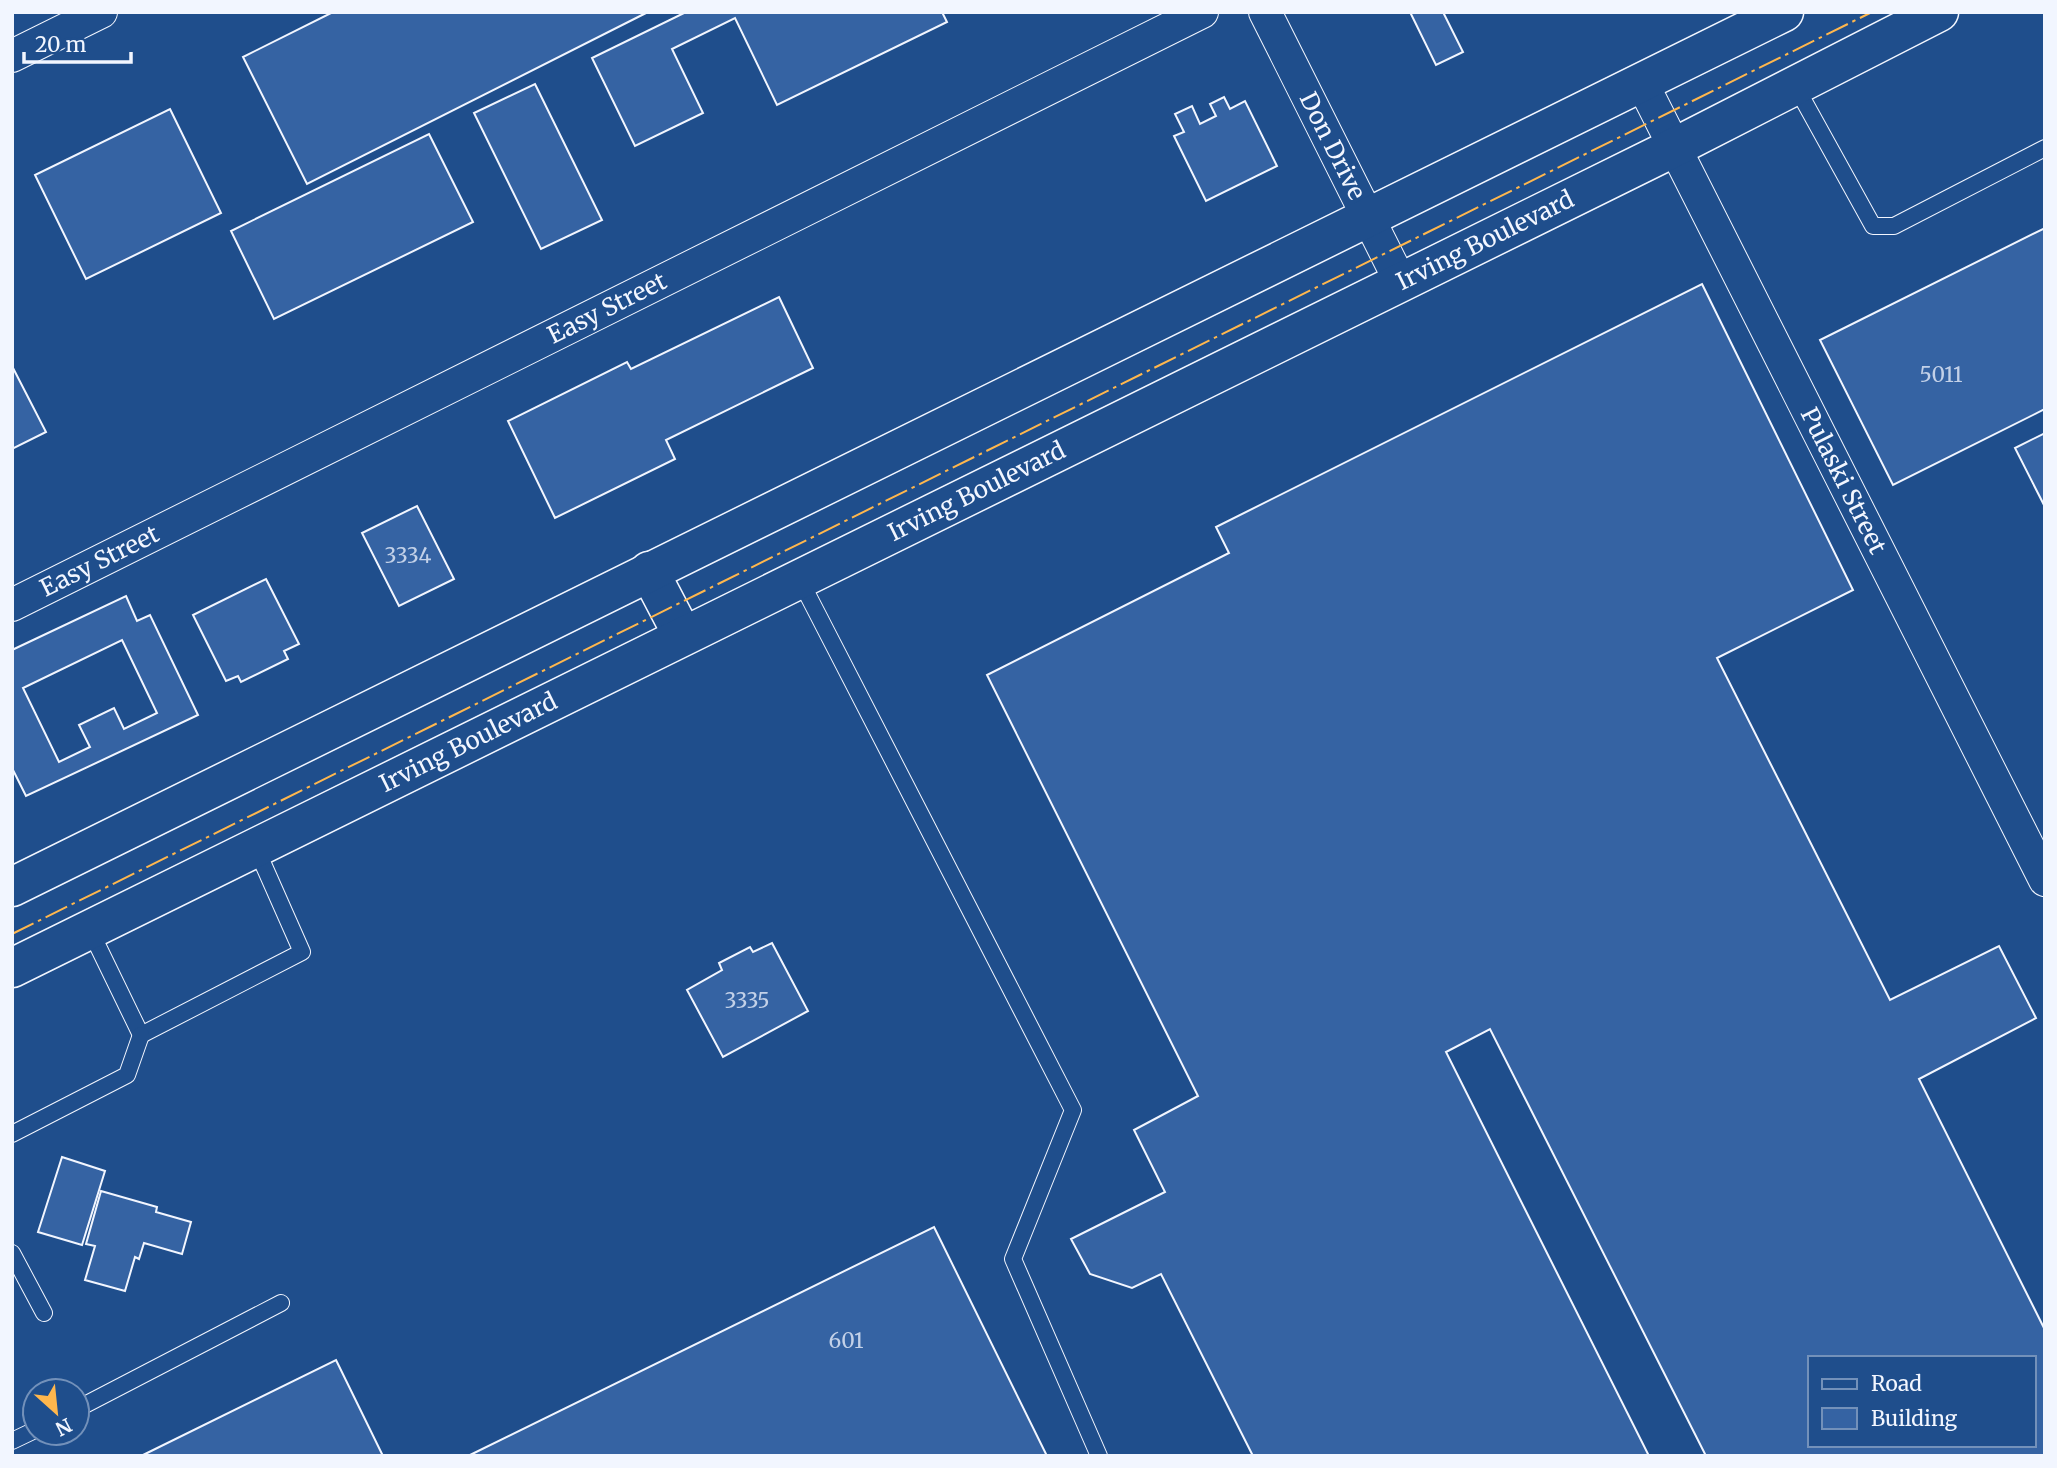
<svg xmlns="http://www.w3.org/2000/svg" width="2057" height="1468" viewBox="0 0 2057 1468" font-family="Merriweather,serif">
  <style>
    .building { fill: #3563a3; stroke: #f2f6ff; stroke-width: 2; fill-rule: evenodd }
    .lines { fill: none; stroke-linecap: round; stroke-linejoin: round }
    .lane-casing { stroke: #f2f6ff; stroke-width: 18 }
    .street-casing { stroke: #f2f6ff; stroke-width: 34 }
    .secondary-casing { stroke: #f2f6ff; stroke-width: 41 }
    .lane { stroke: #1f4e8c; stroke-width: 16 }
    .street { stroke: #1f4e8c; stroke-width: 32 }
    .secondary { stroke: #1f4e8c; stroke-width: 38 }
    .power { stroke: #ffb74d; stroke-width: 2; stroke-dasharray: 24 5 3.5 5; stroke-linecap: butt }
    .labels { text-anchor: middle; stroke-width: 5; stroke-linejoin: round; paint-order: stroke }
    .number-label { font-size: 21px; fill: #c3d1e8 }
    .street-label { font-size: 24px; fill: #f2f6ff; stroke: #1f4e8c }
  </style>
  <rect width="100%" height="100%" fill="#1f4e8c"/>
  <g class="building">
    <polygon points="333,12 648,12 307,184 243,57"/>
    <polygon points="686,12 942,12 947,22 777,105 735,18 672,49 703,113 635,146 592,58"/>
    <polygon points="1410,12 1443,12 1463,52 1436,65"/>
    <polygon points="535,84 602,220 541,249 474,113"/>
    <polygon points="1224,97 1230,109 1245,101 1277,166 1206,201 1174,136 1184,132 1175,114 1192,106 1200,124 1216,116 1210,104"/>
    <polygon points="170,109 221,213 86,279 35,175"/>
    <polygon points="429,134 473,222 274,319 231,231"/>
    <polygon points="2045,228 2045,409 1893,485 1820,340"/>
    <path d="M1702,284L1853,590L1717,658L1890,1000L1999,946L2036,1018L1919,1079L2045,1330V1456H1706L1490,1029L1446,1052L1649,1456H1253L1161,1274L1132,1288L1090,1274L1071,1239L1165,1192L1134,1130L1198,1096L987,675L1229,553L1216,527ZM1810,1358H2034V1445H1810Z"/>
    <polygon points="779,297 813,368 666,440 675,459 555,518 508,421 627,362 631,369"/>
    <polygon points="12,366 46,432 12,449"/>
    <polygon points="2045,433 2045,507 2015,448"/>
    <polygon points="417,506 454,579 399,606 362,533"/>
    <polygon points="266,579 299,644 284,651 288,659 241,682 238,676 226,681 193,615"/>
    <path d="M126,596L137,621L150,615L198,715L26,796L12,768V650ZM122,640L157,713L124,729L114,708L79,725L90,747L59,762L23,688Z"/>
    <polygon points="772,943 808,1011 723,1057 687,990 722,970 719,963 750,947 753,952"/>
    <polygon points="62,1157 105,1171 82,1245 38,1232"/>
    <polygon points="101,1191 157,1207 156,1212 191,1222 182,1254 144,1243 139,1259 135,1257 125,1291 85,1280 95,1246 86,1244"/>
    <polygon points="934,1227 1047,1456 468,1456"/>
    <polygon points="336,1360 383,1456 141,1456"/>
  </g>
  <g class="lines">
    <defs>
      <g id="lane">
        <polyline points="1795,85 1873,226 1894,226 2045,148"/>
        <polyline points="799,578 1073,1110 1013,1259 1099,1456"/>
        <polyline points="90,930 141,1035 302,952 256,848"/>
        <polyline points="12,1134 127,1075 141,1035"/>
        <polyline points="12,1253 44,1313"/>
        <polyline points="77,1409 281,1303"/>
        <polyline points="12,1441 35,1430"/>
      </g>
      <g id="street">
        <path id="s1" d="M1265,12L1400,281"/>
        <polyline points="12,56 101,12"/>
        <path id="s2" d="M1641,81L2045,880"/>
        <path id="s3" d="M12,605L1202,12"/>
      </g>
      <g id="secondary">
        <polyline points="649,571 683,636"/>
        <polyline points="12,887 1784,12"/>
        <path id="s4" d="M12,968L1675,147L1939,12"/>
      </g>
    </defs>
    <use href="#lane" class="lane-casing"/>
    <use href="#street" class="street-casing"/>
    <use href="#secondary" class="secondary-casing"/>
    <use href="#lane" class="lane"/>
    <use href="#street" class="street"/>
    <use href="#secondary" class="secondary"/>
    <polyline class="power" points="12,934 1872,12"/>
  </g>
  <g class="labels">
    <g class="number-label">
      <text x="1941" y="382">5011</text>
      <text x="408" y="563">3334</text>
      <text x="747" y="1008">3335</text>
      <text x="846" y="1348">601</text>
    </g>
    <g class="street-label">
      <text dy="8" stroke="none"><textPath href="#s1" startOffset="150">Don Drive</textPath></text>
      <text dy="8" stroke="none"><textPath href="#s4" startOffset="1643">Irving Boulevard</textPath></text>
      <text dy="8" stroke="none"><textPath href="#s3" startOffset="665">Easy Street</textPath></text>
      <text dy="8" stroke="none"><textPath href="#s2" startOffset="448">Pulaski Street</textPath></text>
      <text dy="8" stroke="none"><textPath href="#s4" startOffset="1076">Irving Boulevard</textPath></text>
      <text dy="8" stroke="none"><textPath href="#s3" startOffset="98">Easy Street</textPath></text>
      <text dy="8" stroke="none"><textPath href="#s4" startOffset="509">Irving Boulevard</textPath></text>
    </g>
  </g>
  <rect width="2057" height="1468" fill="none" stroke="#f2f6ff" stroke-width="28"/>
  <rect x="1808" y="1356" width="228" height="91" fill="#1f4e8c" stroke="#7391ba" stroke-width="2"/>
  <rect x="1822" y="1379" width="35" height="10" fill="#1f4e8c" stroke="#7391ba" stroke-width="2"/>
  <text x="1871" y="1391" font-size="21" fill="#f2f6ff">Road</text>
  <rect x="1822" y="1408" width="35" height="21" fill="#3563a3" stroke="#7391ba" stroke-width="2"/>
  <text x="1871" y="1426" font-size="21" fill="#f2f6ff">Building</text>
  <g transform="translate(56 1412) rotate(153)"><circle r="33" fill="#1f4e8c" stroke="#7391ba" stroke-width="2"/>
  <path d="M0-5L12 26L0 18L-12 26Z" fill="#ffb74d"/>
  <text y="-10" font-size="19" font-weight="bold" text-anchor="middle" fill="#f2f6ff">N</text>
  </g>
  <path d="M24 52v10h107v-10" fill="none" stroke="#f2f6ff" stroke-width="3.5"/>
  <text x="35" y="52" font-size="21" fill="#f2f6ff" stroke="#1f4e8c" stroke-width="5" paint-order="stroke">20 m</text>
</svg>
